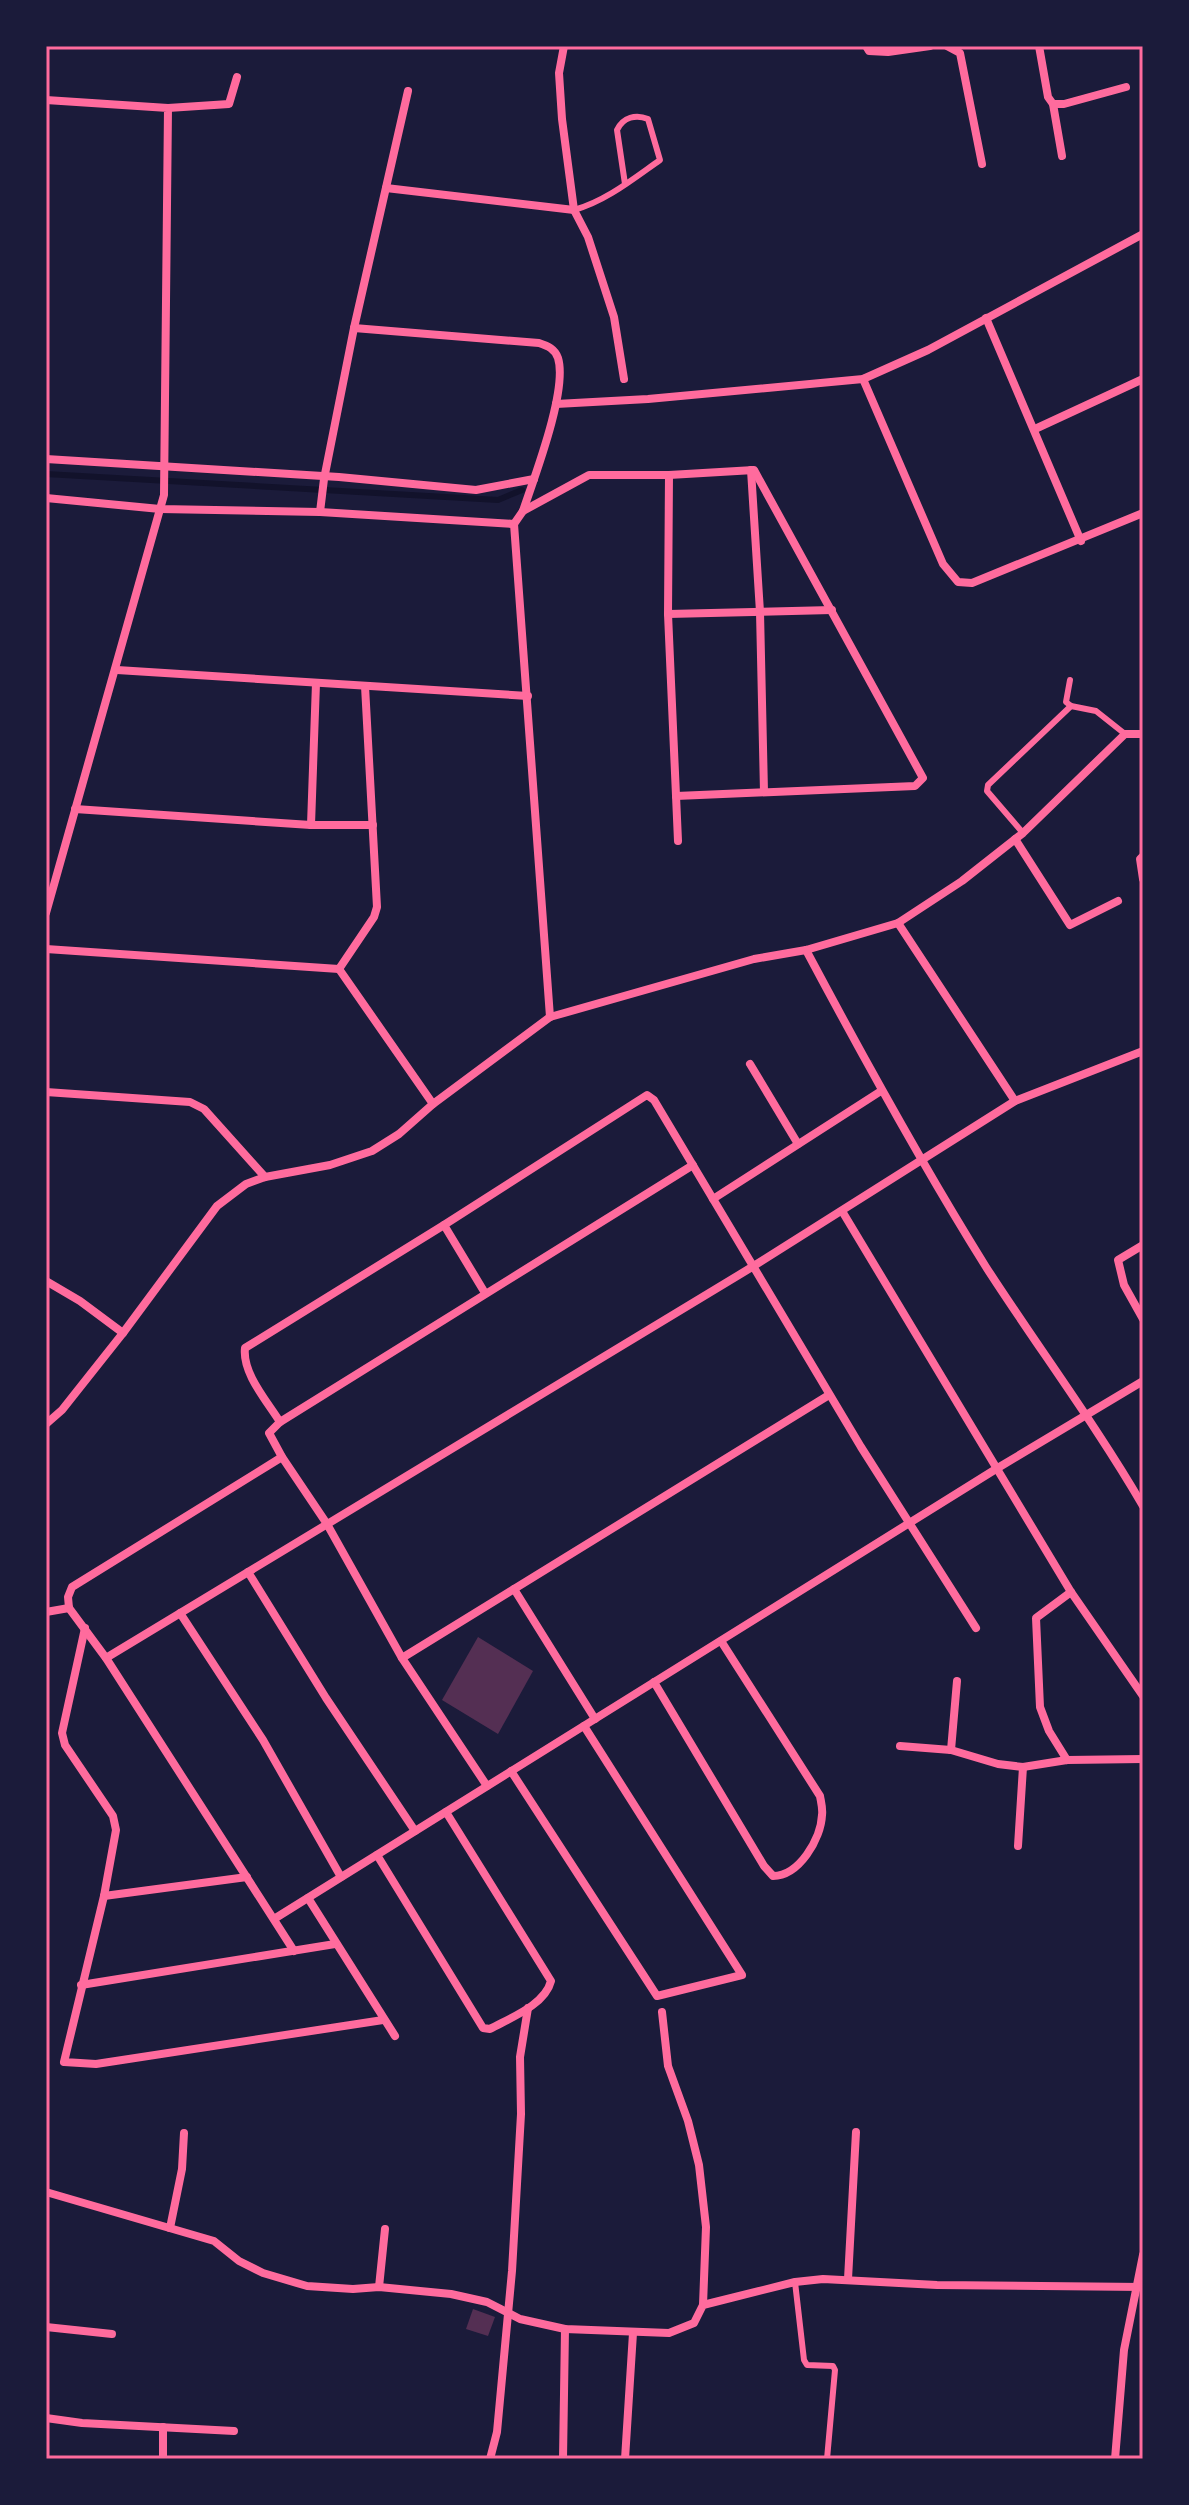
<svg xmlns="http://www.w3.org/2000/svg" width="1189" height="2505" viewBox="0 0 1189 2505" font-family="Figtree,sans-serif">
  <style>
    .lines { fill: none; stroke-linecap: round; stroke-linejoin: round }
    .stream { stroke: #12122b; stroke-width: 6 }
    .building { fill: #542f53 }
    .service { stroke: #ff6b9d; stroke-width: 6 }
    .minor { stroke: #ff6b9d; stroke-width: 8 }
    .neatline { fill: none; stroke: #ff6b9d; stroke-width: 3 }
  </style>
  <rect width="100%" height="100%" fill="#1b1b3a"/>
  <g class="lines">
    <polyline class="stream" points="46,474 498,500 522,490"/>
  </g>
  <g class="building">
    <polygon points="478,1637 533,1671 498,1734 442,1700"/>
    <polygon points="473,2309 495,2317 488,2336 466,2329"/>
  </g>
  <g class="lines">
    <g class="service">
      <path d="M574,210C606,201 633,179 660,160L648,119C636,114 623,117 617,130L625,184"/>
      <polyline points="1070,680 1066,702 1071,706 1096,711 1125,734"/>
      <polyline points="1023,833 987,791 988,785 1071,706"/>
      <polyline points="795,2282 804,2360 807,2365 833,2366 835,2370 827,2459"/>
    </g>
    <g class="minor">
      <polyline points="564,46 559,73 562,119 574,210 588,237 614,317 624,379"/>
      <polyline points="866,46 869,51 888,52 930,46"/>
      <polyline points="947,46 960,53 982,164"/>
      <polyline points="1039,46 1048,97 1053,104 1064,104 1126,87"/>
      <polyline points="46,100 168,108 164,495 46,913"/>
      <polyline points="1053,104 1062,156"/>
      <polyline points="168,108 229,104 237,77"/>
      <polyline points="386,188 574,210"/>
      <polyline points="986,318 1081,541"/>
      <path d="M354,328L539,343C548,346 555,349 558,358C568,390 534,478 523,511L514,524"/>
      <polyline points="863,379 943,564 958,582 972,583 1143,513"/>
      <polyline points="556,404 648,399 863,379 928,350 1143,234"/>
      <polyline points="1035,429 1143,379"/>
      <polyline points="46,459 339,477 476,490 534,479"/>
      <polyline points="751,470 760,612 764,792"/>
      <polyline points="669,475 668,614 678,841"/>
      <polyline points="46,498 160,509 320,512 514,524"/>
      <polyline points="523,511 589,475 669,475 754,470 923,778 915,786 676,796"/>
      <polyline points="320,512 324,479 354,328 408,91"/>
      <polyline points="514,524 550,1017"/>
      <polyline points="668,614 832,610"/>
      <polyline points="117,670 528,696"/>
      <polyline points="75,809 311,825 373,825"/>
      <polyline points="311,825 316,683"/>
      <polyline points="1015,839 1070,925 1118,901"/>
      <polyline points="1143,856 1140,859 1143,879"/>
      <polyline points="898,923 1015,1101"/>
      <polyline points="46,949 339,969"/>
      <path d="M806,950C863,1057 921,1163 986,1267C1037,1346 1096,1425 1143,1506"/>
      <polyline points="339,969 374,917 377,907 365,686"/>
      <polyline points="339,969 433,1104"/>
      <polyline points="750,1064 798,1144"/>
      <polyline points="46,1092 190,1102 204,1109 265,1177"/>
      <polyline points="713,1199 881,1091"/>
      <polyline points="842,1211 1071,1592 1143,1696"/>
      <polyline points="444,1225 485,1293"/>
      <polyline points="1143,1245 1118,1260 1124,1285 1143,1319"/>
      <polyline points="46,1281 80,1301 123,1333"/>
      <path d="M280,1422C267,1401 242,1373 245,1348L444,1225L647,1095L654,1100L861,1447L976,1628"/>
      <polyline points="46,1424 62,1410 123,1333 217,1206 246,1184 265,1177 330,1165 372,1151 399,1134 433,1104 550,1017 754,959 806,950 898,923 962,881 1023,833 1125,734 1143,734"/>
      <polyline points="248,1572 326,1698 415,1831"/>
      <polyline points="514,1589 595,1719"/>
      <polyline points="69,1608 106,1658 294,1951"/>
      <polyline points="69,1608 68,1597 72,1587 282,1457"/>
      <polyline points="46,1612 69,1608"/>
      <polyline points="180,1613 263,1740 341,1877"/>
      <polyline points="85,1628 62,1733 65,1745 113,1816 116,1830 104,1896 64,2062 96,2064 383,2020"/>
      <polyline points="106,1658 752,1267 1015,1101 1143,1051"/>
      <polyline points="402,1658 829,1395"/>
      <path d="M654,1682L764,1866L773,1876C799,1876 821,1839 822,1815C823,1809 821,1802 820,1796L721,1641"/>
      <polyline points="900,1746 951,1750 998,1764 1023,1767 1067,1760 1143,1759"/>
      <polyline points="951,1750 957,1681"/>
      <polyline points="1067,1760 1049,1731 1040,1707 1036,1618 1071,1592"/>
      <polyline points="511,1771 657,1996 742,1975 584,1726"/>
      <polyline points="487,1786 402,1658 327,1524 282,1457 269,1433 280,1422 693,1165"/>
      <polyline points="1018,1846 1023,1767"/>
      <path d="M377,1855L483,2028L490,2029C510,2018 545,2005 551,1981L446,1812"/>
      <polyline points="104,1896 247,1877"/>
      <polyline points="308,1898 395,2036"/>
      <polyline points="274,1919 996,1469 1143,1381"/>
      <polyline points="81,1985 335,1944"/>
      <polyline points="662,2012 668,2066 688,2121 699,2165 706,2227 703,2305"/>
      <polyline points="46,2192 214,2241 239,2261 263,2273 307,2286 353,2289 379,2287 451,2294 487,2302 520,2319 565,2329 669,2333 694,2323 703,2305 795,2282 823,2279 937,2285 1143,2287"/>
      <polyline points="170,2228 182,2169 184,2133"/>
      <polyline points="848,2279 856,2132"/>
      <polyline points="379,2287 385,2229"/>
      <polyline points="46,2327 112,2334"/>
      <polyline points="46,2418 82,2423 234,2431"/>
      <polyline points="163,2459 163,2427"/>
      <polyline points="490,2459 497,2432 512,2271 521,2114 520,2057 528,2008"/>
      <polyline points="563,2459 565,2329"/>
      <polyline points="625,2459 633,2333"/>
      <polyline points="1115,2459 1124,2350 1143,2255"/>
    </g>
  </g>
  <rect width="1189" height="2505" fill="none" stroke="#1b1b3a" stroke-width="96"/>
  <rect x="48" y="48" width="1093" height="2409" class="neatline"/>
</svg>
